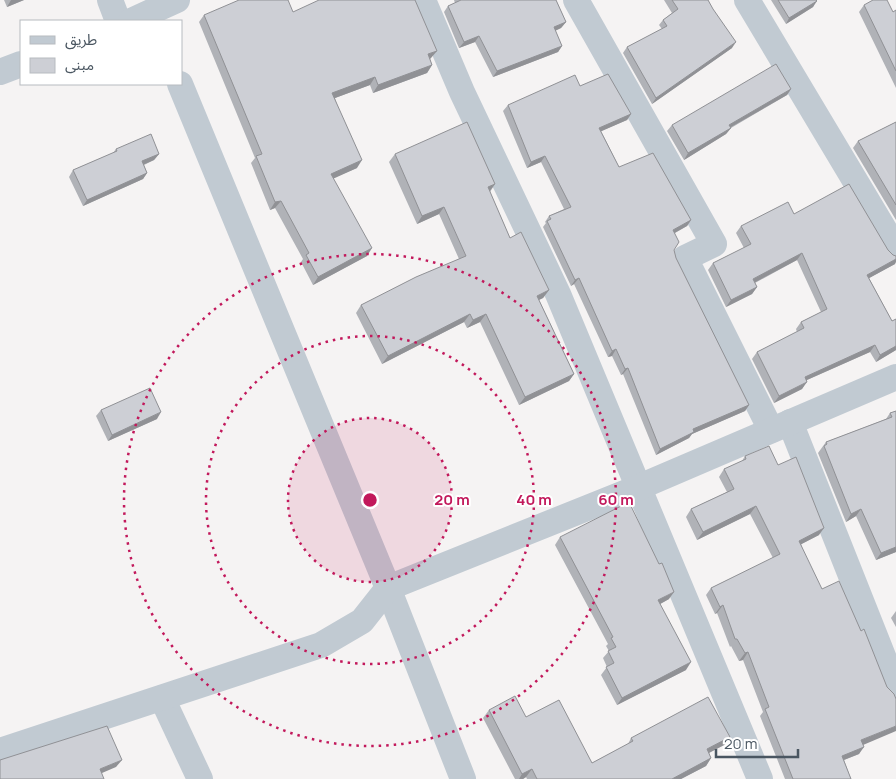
<svg xmlns="http://www.w3.org/2000/svg" width="896" height="779" viewBox="0 0 896 779" font-family="Manrope,'Noto Sans Arabic',sans-serif">
  <style>
    .lines { fill: none; stroke-linecap: round; stroke-linejoin: round }
    .street { stroke: #c1cad2; stroke-width: 26 }
    .wall { fill: #b0b2b7 }
    .shaded-wall { fill: #909195 }
    .building { fill: #cdcfd5; stroke: #909195 }
    .ring { fill: none; stroke: #c2185b; stroke-width: 2.5; stroke-dasharray: 2.5 5 }
    .centre { fill: #c2185b; stroke: #fff; stroke-width: 2.5 }
    .ring-label { font-size: 15px; text-anchor: middle; font-weight: bold; fill: #c2185b; stroke: #fff; stroke-width: 4; stroke-linejoin: round; paint-order: stroke }
  </style>
  <rect width="100%" height="100%" fill="#f5f3f3"/>
  <g class="lines">
    <g class="street">
      <polyline points="110,0 118,21"/>
      <polyline points="423,0 462,92 558,294 760,779"/>
      <polyline points="576,0 714,244 685,258 771,430"/>
      <polyline points="747,0 896,249"/>
      <polyline points="131,21 177,0"/>
      <polyline points="0,72 21,64"/>
      <polyline points="180,84 388,588 463,779"/>
      <polyline points="790,422 896,689"/>
      <polyline points="162,698 200,779"/>
      <polyline points="0,751 321,645 362,621 388,588 637,488 896,377"/>
    </g>
  </g>
  <g class="wall">
    <polygon points="4,0 24,0 7,7"/>
    <polygon points="454,0 556,0 566,22 561,28 555,31 562,46 558,52 493,77 475,42 459,48 444,12 448,6 455,3"/>
    <polygon points="664,0 708,0 732,48 652,104 623,53 627,47 662,29 659,25 663,20 672,13"/>
    <polygon points="771,0 816,0 813,7 786,24"/>
    <polygon points="864,5 893,12 896,10 896,88 859,12"/>
    <polygon points="293,12 431,58 430,59 432,65 427,73 373,93 370,85 335,98 357,168 333,178 367,256 313,285 301,262 303,259 275,208 270,210 251,163 255,158 199,22 204,15"/>
    <polygon points="580,86 631,114 627,120 601,131 619,167 691,220 687,226 675,233 674,250 676,258 749,405 745,411 692,434 689,438 656,455 623,374 621,375 612,356 608,357 574,284 571,286 543,227 546,223 545,222 549,216 564,209 541,162 527,168 503,111 508,105"/>
    <polygon points="791,89 787,95 731,128 726,134 684,160 667,131 672,125"/>
    <polygon points="896,122 896,220 853,148 858,141"/>
    <polygon points="116,149 159,154 154,160 144,165 147,173 143,179 83,206 69,177 73,170 113,153"/>
    <polygon points="395,154 495,184 490,192 510,238 549,290 543,298 539,300 574,374 569,381 519,405 480,322 467,328 464,322 382,364 356,313 361,305 459,259 439,214 417,224 389,162"/>
    <polygon points="794,214 895,264 869,278 892,321 896,319 896,350 876,362 870,352 807,380 802,389 774,403 752,359 757,352 797,332 796,329 801,322 821,312 797,260 755,283 757,287 752,294 726,307 708,270 713,263 744,248 736,233 741,226"/>
    <polygon points="101,410 157,419 108,441 96,416"/>
    <polygon points="896,411 896,552 876,560 856,516 846,522 818,453 826,442 886,419 890,413"/>
    <polygon points="745,456 778,465 819,535 801,544 863,745 859,754 844,760 851,779 785,779 760,716 763,712 743,660 739,661 731,646 730,647 717,613 715,614 706,595 711,588 773,558 750,514 697,540 686,517 691,509 727,492 719,477 724,469 742,461"/>
    <polygon points="560,537 669,599 660,604 686,670 617,705 601,675 607,667 603,658 609,651 606,646 608,644 555,545"/>
    <polygon points="896,611 896,627 891,618"/>
    <polygon points="489,710 526,717 592,763 628,744 631,738 730,737 724,745 709,753 711,758 706,766 681,779 527,779 526,777 523,779 515,779 483,718"/>
  </g>
  <g class="shaded-wall">
    <polygon points="11,0 24,0 7,7"/>
    <polygon points="817,1 813,7 786,24 789,18"/>
    <polygon points="566,22 561,28 550,33 554,27"/>
    <polygon points="479,36 475,42 459,48 464,42"/>
    <polygon points="736,42 732,48 652,104 656,98"/>
    <polygon points="562,46 558,52 493,77 497,71"/>
    <polygon points="437,51 431,58 423,62 428,54"/>
    <polygon points="432,65 427,73 373,93 378,85"/>
    <polygon points="375,77 370,85 327,101 332,93"/>
    <polygon points="791,89 787,95 724,131 729,125"/>
    <polygon points="631,114 627,120 595,134 599,128"/>
    <polygon points="731,128 726,134 684,160 688,153"/>
    <polygon points="159,154 154,160 138,167 142,161"/>
    <polygon points="545,156 541,162 527,168 531,162"/>
    <polygon points="362,160 357,168 326,182 331,174"/>
    <polygon points="147,173 143,179 83,206 87,200"/>
    <polygon points="495,184 489,192 488,187"/>
    <polygon points="281,201 275,208 270,210 275,202"/>
    <polygon points="444,207 439,214 417,224 422,216"/>
    <polygon points="691,220 687,226 669,236 673,230"/>
    <polygon points="372,248 367,256 313,285 318,277"/>
    <polygon points="802,253 797,260 748,286 753,279"/>
    <polygon points="896,259 896,262 895,264 862,282 867,275"/>
    <polygon points="579,278 574,284 571,286 575,280"/>
    <polygon points="757,287 752,294 726,307 731,300"/>
    <polygon points="549,290 543,298 532,303 537,296"/>
    <polygon points="470,314 464,322 382,364 388,356"/>
    <polygon points="486,314 480,322 467,328 473,320"/>
    <polygon points="875,345 870,352 800,383 805,377"/>
    <polygon points="896,346 896,350 876,362 880,355"/>
    <polygon points="616,349 612,356 608,357 612,351"/>
    <polygon points="628,368 623,374 621,375 625,369"/>
    <polygon points="574,374 569,381 519,405 525,397"/>
    <polygon points="807,382 802,389 774,403 779,396"/>
    <polygon points="749,405 745,411 692,434 689,438 656,455 660,449 693,429"/>
    <polygon points="161,412 157,419 108,441 112,435"/>
    <polygon points="756,506 750,514 697,540 703,532"/>
    <polygon points="861,509 856,516 846,522 851,514"/>
    <polygon points="824,528 819,535 794,548 799,541"/>
    <polygon points="896,547 896,552 876,560 881,553"/>
    <polygon points="674,592 669,599 653,608 658,600"/>
    <polygon points="723,605 717,613 715,614 720,607"/>
    <polygon points="748,652 743,660 739,661 745,653"/>
    <polygon points="691,662 686,670 617,705 622,698"/>
    <polygon points="896,726 896,731 856,748 861,740"/>
    <polygon points="730,737 724,745 701,757 707,749"/>
    <polygon points="864,747 859,754 836,763 842,756"/>
    <polygon points="711,758 706,766 681,779 672,779"/>
    <polygon points="122,760 116,767 95,776 100,769"/>
    <polygon points="532,769 526,777 523,779 519,779 522,774"/>
  </g>
  <g class="building">
    <polygon points="239,0 288,0 293,12 319,0 415,0 437,51 428,54 432,65 378,85 375,77 332,93 362,160 331,174 372,248 318,277 306,255 309,253 281,201 275,202 256,156 262,154 204,15"/>
    <polygon points="461,0 556,0 566,22 554,27 562,46 497,71 479,36 464,42 448,6"/>
    <polygon points="672,0 708,0 713,9 736,42 656,98 627,47 667,26 663,20 678,9"/>
    <polygon points="778,0 816,0 817,1 789,18"/>
    <polygon points="873,0 887,0 893,12 896,10 896,71 864,5"/>
    <polygon points="776,64 791,89 729,125 731,128 688,153 672,125"/>
    <polygon points="608,74 631,114 599,128 619,167 653,153 691,220 673,230 679,242 674,250 676,258 749,405 693,429 694,432 660,449 628,368 625,369 616,349 612,351 579,278 575,280 547,221 551,219 549,216 571,207 545,156 531,162 508,105 575,75 580,86"/>
    <polygon points="467,122 495,184 488,187 510,238 521,232 549,290 537,296 574,374 525,397 486,314 473,320 470,314 388,356 361,305 416,277 466,256 444,207 422,216 395,154"/>
    <polygon points="896,122 896,205 858,141"/>
    <polygon points="151,134 159,154 142,161 147,173 87,200 73,170 117,151 116,149"/>
    <polygon points="849,184 888,250 893,255 896,256 896,259 867,275 892,321 896,319 896,346 880,355 875,345 805,377 807,382 779,396 757,352 804,328 801,322 827,309 802,253 753,279 757,287 731,300 713,263 751,244 741,226 788,202 794,214"/>
    <polygon points="150,388 161,412 112,435 101,410"/>
    <polygon points="896,411 896,547 881,553 861,509 851,514 824,446 827,444 826,442 892,417 890,413"/>
    <polygon points="769,446 778,465 796,457 824,528 799,541 822,589 839,581 861,631 864,629 887,687 894,694 896,699 896,726 861,740 864,747 842,756 851,779 793,779 765,709 769,707 748,652 745,653 737,639 735,639 723,605 720,607 711,588 780,554 756,506 703,532 691,509 734,489 724,469 746,459 745,456"/>
    <polygon points="629,502 659,564 662,563 674,592 658,600 691,662 622,698 606,667 614,663 608,651 616,647 611,638 613,637 560,537"/>
    <polygon points="515,696 526,717 559,700 592,763 633,741 631,738 708,697 730,737 707,749 711,758 672,779 537,779 532,769 522,774 489,710"/>
    <polygon points="107,726 122,760 100,769 104,779 0,779 0,760"/>
  </g>
  <circle cx="370" cy="500" r="82" fill="#c2185b" fill-opacity=".12"/>
  <g class="ring">
    <circle cx="370" cy="500" r="82"/>
    <circle cx="370" cy="500" r="164"/>
    <circle cx="370" cy="500" r="246"/>
  </g>
  <circle cx="370" cy="500" r="8" class="centre"/>
  <g class="ring-label">
    <text x="452" y="505">20 m</text>
    <text x="534" y="505">40 m</text>
    <text x="616" y="505">60 m</text>
  </g>
  <rect x="20" y="20" width="162" height="65" fill="#ffffff" stroke="#b7bbc0"/>
  <rect x="30" y="36" width="25" height="8" fill="#c1cad2" stroke="#b7bbc0"/>
  <text x="65" y="45" font-size="15" fill="#4a5661">طريق</text>
  <rect x="30" y="58" width="25" height="15" fill="#cdcfd5" stroke="#b7bbc0"/>
  <text x="65" y="70" font-size="15" fill="#4a5661">مبنى</text>
  <path d="M716 749v8h82v-8" fill="none" stroke="#4a5661" stroke-width="2.5"/>
  <text x="724" y="749" font-size="15" fill="#4a5661" stroke="#ffffff" stroke-width="4" paint-order="stroke">20 m</text>
</svg>
